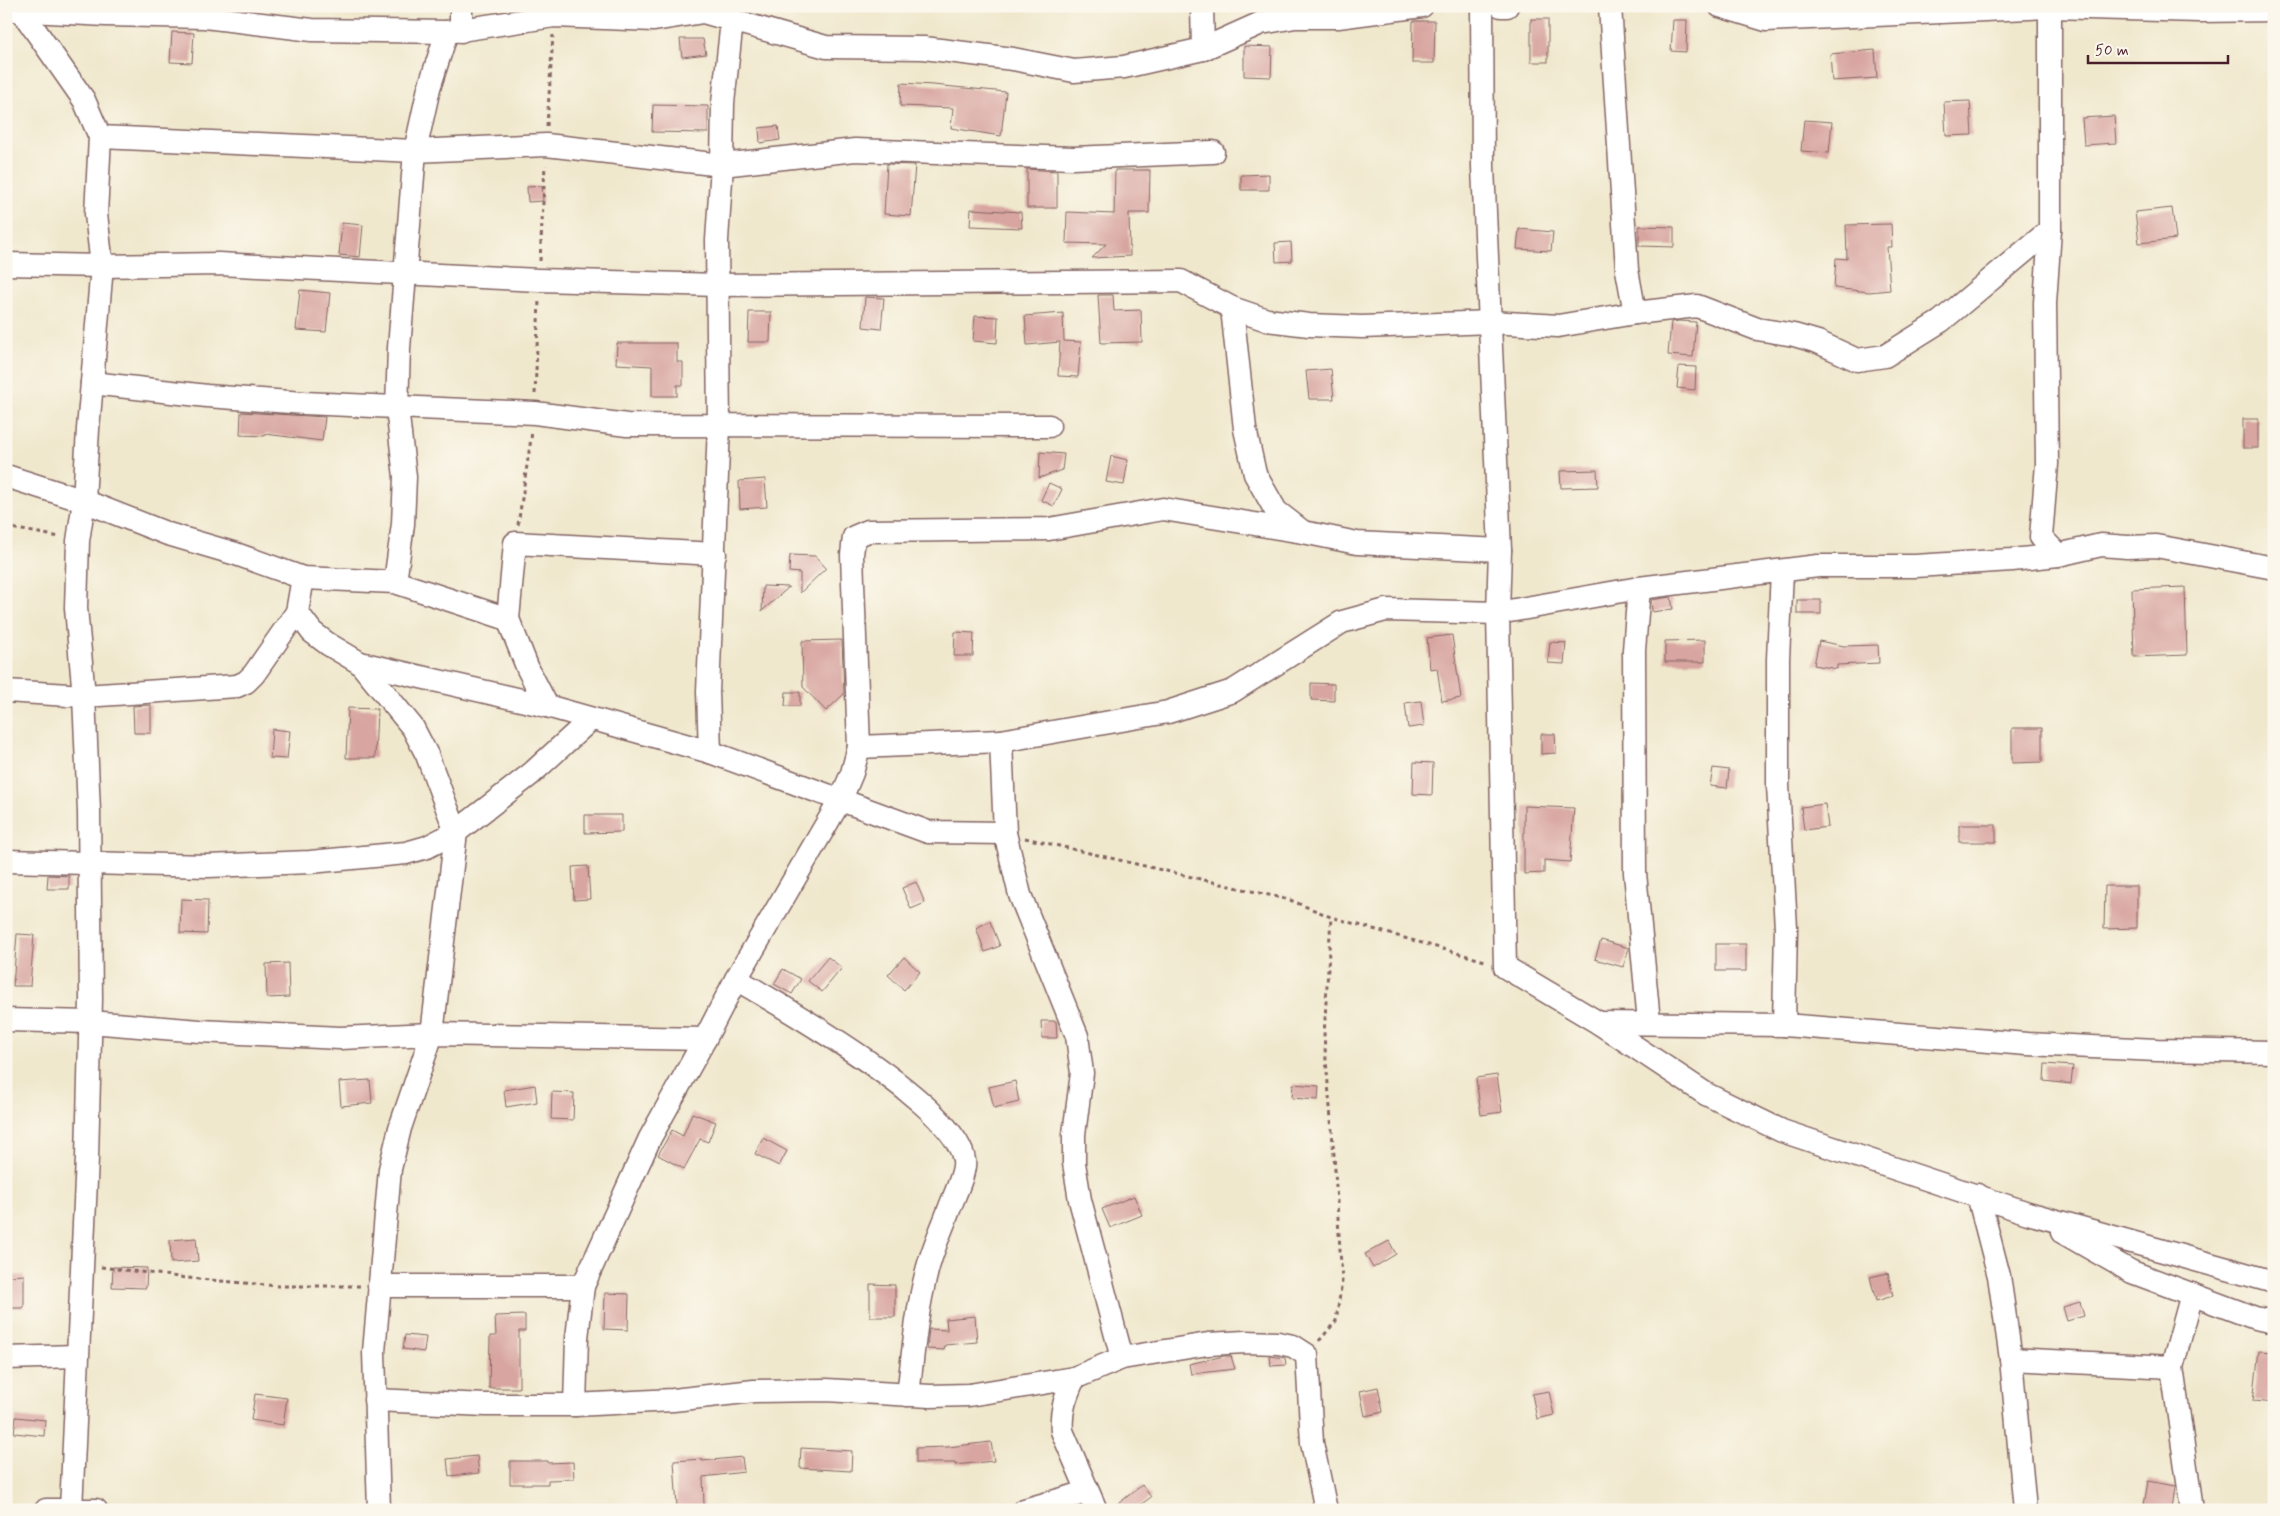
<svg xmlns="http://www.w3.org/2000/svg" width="2280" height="1516" viewBox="0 0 2280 1516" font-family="Mynerve,sans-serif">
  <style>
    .building { fill: #d8a5a0 }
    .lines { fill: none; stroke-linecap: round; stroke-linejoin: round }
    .minor-casing { stroke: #846564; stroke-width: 25 }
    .path { stroke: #846564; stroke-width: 3; stroke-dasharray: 4 4; stroke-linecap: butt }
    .minor { stroke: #fff; stroke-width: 22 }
  </style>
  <rect width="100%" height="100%" fill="#fbf7ec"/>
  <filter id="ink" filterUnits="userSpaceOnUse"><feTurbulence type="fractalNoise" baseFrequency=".02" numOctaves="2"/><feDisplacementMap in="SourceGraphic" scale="10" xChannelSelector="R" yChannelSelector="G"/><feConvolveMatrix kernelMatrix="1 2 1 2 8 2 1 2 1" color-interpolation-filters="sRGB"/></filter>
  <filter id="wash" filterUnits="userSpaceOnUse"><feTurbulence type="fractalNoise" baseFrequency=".0096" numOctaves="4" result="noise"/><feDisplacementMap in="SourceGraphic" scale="20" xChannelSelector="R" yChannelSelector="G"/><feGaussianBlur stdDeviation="1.12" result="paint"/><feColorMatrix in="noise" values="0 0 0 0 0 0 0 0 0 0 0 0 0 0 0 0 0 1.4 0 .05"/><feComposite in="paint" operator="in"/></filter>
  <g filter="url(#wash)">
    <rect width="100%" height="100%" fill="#f0e8cd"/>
    <g id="blocks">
      <g class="building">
        <rect x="1531" y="19" width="17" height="43"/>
        <polygon points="1673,20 1687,20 1686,52 1671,51"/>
        <polygon points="1413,21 1435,21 1434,63 1412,63"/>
        <polygon points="172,32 194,33 192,63 170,62"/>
        <polygon points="680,39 703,39 706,54 682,57"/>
        <polygon points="1244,46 1272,47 1271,77 1244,76"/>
        <polygon points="1875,50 1877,78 1832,81 1830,54"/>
        <polygon points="901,83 933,85 1006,92 1001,136 951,128 953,108 900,106"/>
        <polygon points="1970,101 1972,135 1946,136 1944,102"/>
        <polygon points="653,105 708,106 708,133 652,132"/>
        <polygon points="2114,116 2116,143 2084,145 2082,118"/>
        <polygon points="1804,120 1832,122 1829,153 1801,151"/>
        <polygon points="778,126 780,140 760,143 759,128"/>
        <polygon points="887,164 915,165 911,216 884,214"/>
        <polygon points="1027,169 1057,171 1057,208 1027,208"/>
        <polygon points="1115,170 1150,170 1149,213 1129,213 1130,256 1092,258 1106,244 1066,243 1067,212 1114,214"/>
        <polygon points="1269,174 1269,190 1241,190 1241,175"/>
        <polygon points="542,186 543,201 528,202 527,187"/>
        <polygon points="2172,208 2176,239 2139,243 2135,212"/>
        <polygon points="971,209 1021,212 1022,228 970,226"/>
        <polygon points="342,223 363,225 360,257 339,255"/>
        <polygon points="1891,224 1892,247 1887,247 1890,290 1869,292 1834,288 1836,258 1847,259 1846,225"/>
        <polygon points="1639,226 1674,227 1674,247 1639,246"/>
        <polygon points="1519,229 1553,232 1551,251 1517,249"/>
        <polygon points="1291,242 1292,261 1276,262 1275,243"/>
        <polygon points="300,290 330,293 326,332 296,330"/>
        <polygon points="1098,295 1113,295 1114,311 1141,310 1142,342 1101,343"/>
        <polygon points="865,297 884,298 881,329 863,327"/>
        <polygon points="749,312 771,312 770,342 748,342"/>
        <polygon points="1063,313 1064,341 1081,342 1078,377 1058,376 1060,342 1027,345 1025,316"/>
        <polygon points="975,316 998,317 997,343 973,341"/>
        <polygon points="1679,321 1696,322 1693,357 1668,355 1671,322"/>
        <polygon points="617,343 677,343 677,362 683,362 683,385 677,385 677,396 652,396 652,366 616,364"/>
        <polygon points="1679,366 1696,367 1695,390 1677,388"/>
        <polygon points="1331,369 1334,399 1309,399 1306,371"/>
        <polygon points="241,412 325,417 322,441 265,434 265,436 240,435"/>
        <rect x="2243" y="419" width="15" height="29"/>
        <polygon points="1040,452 1064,454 1062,470 1039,478"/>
        <polygon points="1111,456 1128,460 1124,485 1106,482"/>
        <polygon points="1597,470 1598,487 1561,488 1560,471"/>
        <polygon points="765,479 767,507 740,509 739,481"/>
        <polygon points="1049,483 1062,489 1054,506 1041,500"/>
        <polygon points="790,555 815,556 826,568 800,593 800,573 789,572"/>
        <polygon points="763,586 789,587 762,611"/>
        <polygon points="2185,587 2187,655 2134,657 2132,589"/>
        <polygon points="1671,597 1673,609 1652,612 1651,600"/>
        <rect x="1797" y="600" width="24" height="14"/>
        <polygon points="955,632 974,633 973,656 954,656"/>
        <polygon points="1452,635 1461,698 1442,701 1437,668 1430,669 1427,638"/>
        <polygon points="842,640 844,694 826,711 803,687 802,641"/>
        <polygon points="1705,640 1705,662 1665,662 1665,641"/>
        <polygon points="1819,641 1844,646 1878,645 1879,663 1837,665 1837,669 1814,665"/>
        <polygon points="1550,642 1566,643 1564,664 1548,663"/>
        <polygon points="1311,683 1334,684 1334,701 1311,700"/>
        <polygon points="786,692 800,692 800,706 785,706"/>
        <polygon points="1421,701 1424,726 1408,728 1405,703"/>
        <polygon points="151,705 151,733 134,733 133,706"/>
        <polygon points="348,708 377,709 375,758 346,758"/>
        <polygon points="2012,728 2042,728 2042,762 2012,763"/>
        <polygon points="272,729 290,731 287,759 270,758"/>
        <polygon points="1541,734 1555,734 1556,753 1541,754"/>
        <polygon points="1414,762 1433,763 1432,795 1413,794"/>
        <polygon points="1713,768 1729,770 1727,788 1710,786"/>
        <polygon points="1825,804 1828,827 1804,830 1801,807"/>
        <polygon points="1524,806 1574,808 1570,862 1544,860 1544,873 1524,874"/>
        <polygon points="585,815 622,815 622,832 585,833"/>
        <rect x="1959" y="825" width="37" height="17"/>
        <polygon points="588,866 590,899 574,900 572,867"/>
        <polygon points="48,875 69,876 69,889 47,889"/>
        <polygon points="916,882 925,903 911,909 902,888"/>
        <polygon points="2105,886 2137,886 2137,928 2104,929"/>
        <polygon points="181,899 208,900 207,934 180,933"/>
        <polygon points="990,921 1000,946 985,952 976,928"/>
        <polygon points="17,934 34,935 30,986 13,986"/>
        <polygon points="1601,940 1629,948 1623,967 1595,959"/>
        <rect x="1716" y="944" width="30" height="27"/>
        <polygon points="828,957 842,968 822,992 808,981"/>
        <polygon points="904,957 920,972 904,990 888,975"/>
        <polygon points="288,963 289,997 267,998 266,964"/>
        <polygon points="783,969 801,979 792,994 774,984"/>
        <polygon points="1041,1021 1056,1021 1057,1038 1042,1038"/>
        <polygon points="2045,1064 2073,1066 2071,1084 2044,1081"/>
        <polygon points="1497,1075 1502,1112 1481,1115 1476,1078"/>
        <polygon points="370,1080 372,1103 341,1106 339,1082"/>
        <polygon points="1015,1081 1019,1102 994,1108 989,1087"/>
        <polygon points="1293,1084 1319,1086 1318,1100 1292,1098"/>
        <polygon points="535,1085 537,1102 506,1107 504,1090"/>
        <polygon points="552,1092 574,1093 573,1120 551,1119"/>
        <polygon points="692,1113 716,1122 708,1142 700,1139 684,1169 658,1155 672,1130 683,1136"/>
        <polygon points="763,1138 787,1151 779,1166 755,1154"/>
        <polygon points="1134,1196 1142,1215 1110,1228 1102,1209"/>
        <polygon points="196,1238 198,1261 171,1263 170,1240"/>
        <polygon points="1389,1241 1396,1254 1373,1268 1365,1254"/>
        <polygon points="113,1267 147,1268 146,1288 112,1287"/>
        <polygon points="1888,1273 1893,1296 1876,1301 1870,1277"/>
        <polygon points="24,1275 24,1308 8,1308 8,1276"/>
        <polygon points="870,1284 895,1285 895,1317 870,1317"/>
        <polygon points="605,1293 629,1294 628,1330 604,1329"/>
        <polygon points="2080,1302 2084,1316 2067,1321 2063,1307"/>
        <polygon points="525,1315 525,1331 519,1331 519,1388 489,1388 490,1336 496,1336 495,1316"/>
        <polygon points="975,1316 977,1342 945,1345 944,1350 927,1349 929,1329 947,1330 946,1319"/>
        <polygon points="405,1335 426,1337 424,1352 403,1349"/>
        <polygon points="2259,1351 2274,1352 2274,1403 2253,1401"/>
        <polygon points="1224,1356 1231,1356 1235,1369 1191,1374 1189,1364"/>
        <polygon points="1270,1356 1285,1358 1286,1365 1271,1366"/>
        <polygon points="1378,1387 1383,1412 1365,1416 1360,1391"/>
        <polygon points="1549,1391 1554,1415 1537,1419 1532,1394"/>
        <polygon points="255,1394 287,1398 283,1425 251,1420"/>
        <polygon points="16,1417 45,1420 44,1436 14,1433"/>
        <polygon points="991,1442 994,1461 955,1465 955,1463 916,1463 916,1448 948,1447"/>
        <polygon points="801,1448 852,1451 851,1471 800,1468"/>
        <polygon points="477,1456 479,1473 449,1476 447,1459"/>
        <polygon points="742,1457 744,1472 703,1477 704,1505 677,1507 674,1461 702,1459 702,1461"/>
        <polygon points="510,1461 548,1461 548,1463 573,1462 574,1479 548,1480 548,1484 510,1484"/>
        <polygon points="2148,1481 2175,1486 2172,1510 2144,1505"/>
        <polygon points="1142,1485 1151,1497 1134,1510 1110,1510"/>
      </g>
    </g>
  </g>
  <g filter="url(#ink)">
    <use href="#blocks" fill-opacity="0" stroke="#846564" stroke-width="1"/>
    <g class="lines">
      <defs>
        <g id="minor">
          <polyline points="25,6 21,10 84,100 100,137 96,214 102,266 88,429 84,501 78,541 76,608 84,696 89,811 91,999 87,1158 71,1510"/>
          <polyline points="461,6 461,31"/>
          <polyline points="1202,6 1203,49"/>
          <polyline points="1482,6 1483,167 1500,550 1498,613 1505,967 1599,1023 1706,1094 1782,1131 2028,1213 2274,1282"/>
          <polyline points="1501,6 1507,6"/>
          <polyline points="1720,6 1766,20 2050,7 2199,11 2274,10"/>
          <polyline points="2050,6 2050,230 2045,303 2047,464 2041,537 2058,555"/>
          <polyline points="12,10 106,15 205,17 312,30 447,32 554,16 654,20 703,12 826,47 924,48 1013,59 1074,71 1124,67 1203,49 1261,23 1295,17 1338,17 1422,6"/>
          <polyline points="100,137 415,151 546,145 722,165 855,150 1073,158 1213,152"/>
          <polyline points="6,264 102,266 219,264 539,280 718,285 1181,281 1232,308 1267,320 1309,325 1362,327 1491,322 1558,326 1635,313 1627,270 1610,6"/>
          <polyline points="1232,308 1245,429 1255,474 1276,511 1303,532 1357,543 1500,550"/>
          <polyline points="1635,313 1697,306 1757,329 1794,335 1818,342 1857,360 1885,356 1941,321 2050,230"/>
          <polyline points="92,383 207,396 304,403 535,413 627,425 1049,426"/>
          <polyline points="6,476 84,501 168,534 236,554 303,578 395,582 508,619"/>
          <polyline points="1782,571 1778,659 1778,785 1786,928 1784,1025"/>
          <polyline points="303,578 297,612 312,632 328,644 360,663 547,706 710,752 928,832 1005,833"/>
          <polyline points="395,582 403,524 405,477 397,408 399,348 415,151 429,88 447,32"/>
          <polyline points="1639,588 1634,650 1635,873 1649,1022"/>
          <polyline points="360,663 413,728 427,755 456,832 432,1034 400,1128 390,1169 374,1352 379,1510"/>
          <polyline points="6,691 84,696 237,686 246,682 254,674 297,612"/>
          <polyline points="547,706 528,669 508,619 515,543 715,554"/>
          <polyline points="1001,741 1005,833 1020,895 1077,1036 1082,1073 1074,1134 1074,1163 1080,1200 1122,1358"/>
          <polyline points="859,747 852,555 854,537 868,531 1049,529 1163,509 1303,532"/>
          <polyline points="710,752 708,692 719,426 717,240 722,165 723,103 732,21"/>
          <polyline points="6,861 208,866 310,862 406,853 427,847 456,832 531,774 590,720"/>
          <path d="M736,979C785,1008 956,1105 964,1160C966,1172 954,1196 950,1207C942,1229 931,1252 926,1275C916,1314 913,1355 908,1395"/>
          <polyline points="6,1020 90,1022 200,1031 340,1038 432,1034 705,1039"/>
          <polyline points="1599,1023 1784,1025 2027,1044 2157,1050 2274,1052"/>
          <polyline points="1978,1195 1999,1276 2011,1359 2025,1510"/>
          <polyline points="2062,1232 2132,1272 2255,1318 2274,1322"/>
          <polyline points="379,1286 583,1286 650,1138 705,1039 736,979 841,799 852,773 859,747 1001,741 1168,712 1233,691 1342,622 1386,610 1498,613 1639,588 1818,566 1915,566 2012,560 2058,555 2101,545 2127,547 2156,546 2274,568"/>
          <polyline points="2192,1294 2172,1367 2192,1510"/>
          <polyline points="6,1358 77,1356"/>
          <polyline points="2011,1359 2172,1367"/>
          <polyline points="1074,1378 1122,1358 1208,1344 1245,1342 1278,1343 1293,1346 1307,1355 1312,1443 1326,1510"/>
          <path d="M375,1400L486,1405H575L673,1400L754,1391L826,1390L930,1396L969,1395L1074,1378C1066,1396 1060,1411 1062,1431L1096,1510"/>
          <polyline points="575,1405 577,1338 583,1286"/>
          <polyline points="46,1510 96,1510"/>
          <polyline points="1024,1510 1087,1492"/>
        </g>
      </defs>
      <use href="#minor" class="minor-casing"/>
      <g class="path">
        <polyline points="547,126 553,35"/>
        <polyline points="540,261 545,165"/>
        <polyline points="535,394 539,300"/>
        <polyline points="518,525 532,432"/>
        <polyline points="6,527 60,537"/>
        <polyline points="1025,838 1290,900 1331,917 1485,961"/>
        <polyline points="101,1267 187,1278 278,1286 361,1286"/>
        <polyline points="1319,1341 1336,1321 1342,1281 1334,1155 1324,1036 1331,917"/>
      </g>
      <use href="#minor" class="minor"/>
    </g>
  </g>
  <rect width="2280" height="1516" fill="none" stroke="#fbf7ec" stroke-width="25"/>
  <path d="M2088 55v8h140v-8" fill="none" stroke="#4a1f2b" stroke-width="2.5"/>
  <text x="2095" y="55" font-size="15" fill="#4a1f2b" stroke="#fbf7ec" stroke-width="4" paint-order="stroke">50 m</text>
</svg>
